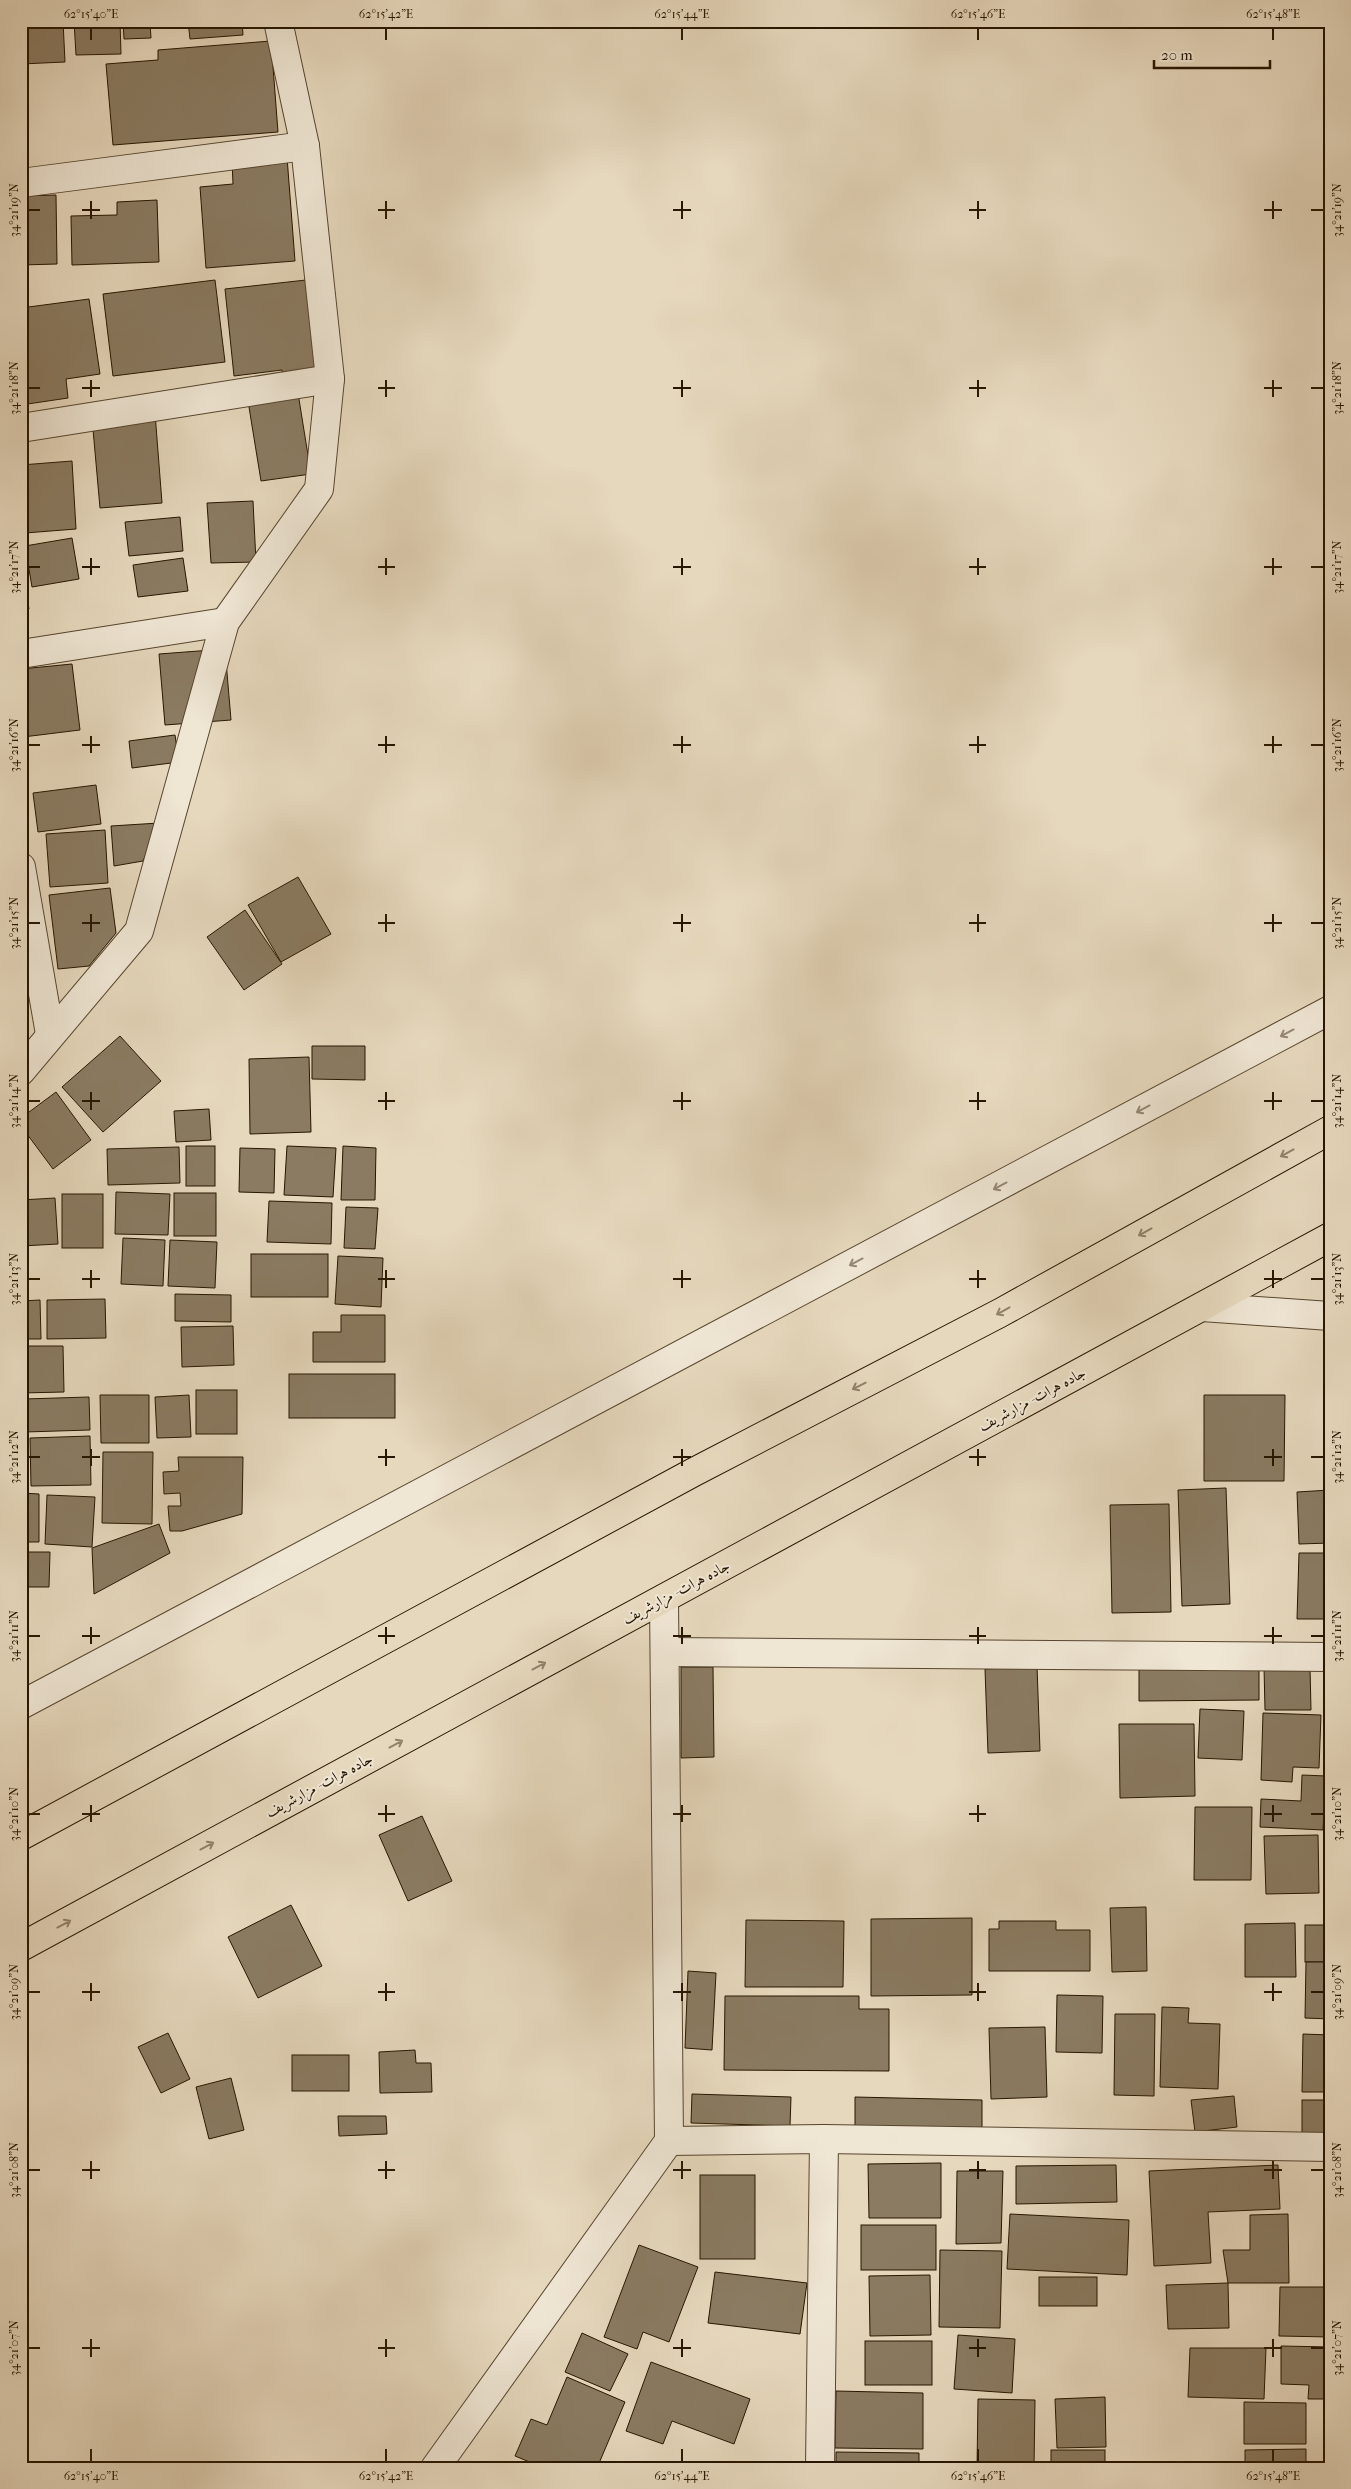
<svg xmlns="http://www.w3.org/2000/svg" width="1351" height="2489" viewBox="0 0 1351 2489" font-family="'IM FELL French Canon',Amiri,serif">
  <style>
    .building { fill: #8a7b62; stroke: #271600 }
    .lines { fill: none; stroke-linecap: round; stroke-linejoin: round }
    .minor-casing { stroke: #57462f; stroke-width: 30 }
    .highway-casing { stroke: #271600; stroke-width: 30 }
    .minor { stroke: #efe6d4; stroke-width: 28 }
    .highway { stroke: #e6d8bd; stroke-width: 28 }
    .oneway { stroke: #958875 }
    .oneway2 { stroke: #908168 }
    .ticks { fill: none; stroke: #271600; stroke-width: 2 }
    .labels { text-anchor: middle; stroke-width: 4; stroke-linejoin: round; paint-order: stroke }
    .street-label { font-size: 15px; fill: #271600; stroke: #efe6d4 }
    .neatline { fill: none; stroke: #271600; stroke-width: 2 }
    .ticks-label { font-size: 12px; text-anchor: middle; fill: #271600 }
  </style>
  <rect width="100%" height="100%" fill="#e6d8bd"/>
  <filter id="stains"><feTurbulence type="fractalNoise" baseFrequency=".004" numOctaves="4"/><feColorMatrix values="0 0 0 0 .2 0 0 0 0 .09 0 0 0 0 .02 0 0 0 .5 -.17"/></filter>
  <radialGradient id="worn" r=".72"><stop offset=".6" stop-color="#630" stop-opacity="0"/><stop offset="1" stop-color="#630" stop-opacity=".3"/></radialGradient>
  <g class="building">
    <polygon points="21,21 63,21 65,62 21,64"/>
    <polygon points="74,21 120,21 121,54 76,55"/>
    <polygon points="123,21 172,21 150,23 151,38 124,39"/>
    <polygon points="188,21 242,21 243,35 190,39"/>
    <polygon points="271,41 278,132 113,145 106,64 158,60 158,50"/>
    <polygon points="287,157 295,261 206,268 200,187 233,184 232,161"/>
    <polygon points="56,195 57,264 21,265 21,196"/>
    <polygon points="157,200 159,262 72,265 71,216 117,215 117,202"/>
    <polygon points="215,280 225,362 113,376 103,294"/>
    <polygon points="306,280 317,375 283,378 282,370 234,376 225,289"/>
    <polygon points="89,299 100,374 66,379 68,398 21,405 21,308"/>
    <polygon points="298,393 311,474 261,481 248,401"/>
    <polygon points="155,413 162,503 100,508 92,418"/>
    <polygon points="72,461 76,529 25,533 21,465"/>
    <polygon points="253,501 256,562 211,563 207,503"/>
    <polygon points="180,517 183,551 129,556 125,522"/>
    <polygon points="72,538 79,579 32,587 25,546"/>
    <polygon points="183,558 188,591 138,597 133,565"/>
    <polygon points="21,564 29,609 21,610"/>
    <polygon points="225,649 231,720 165,725 159,654"/>
    <polygon points="72,664 80,730 23,737 21,669"/>
    <polygon points="175,735 179,762 132,768 129,741"/>
    <polygon points="96,785 101,824 38,832 33,793"/>
    <polygon points="159,823 143,861 114,866 111,826"/>
    <polygon points="105,830 108,883 50,887 46,834"/>
    <polygon points="298,877 331,934 281,962 248,905"/>
    <polygon points="110,888 116,933 89,966 58,969 49,895"/>
    <polygon points="245,910 282,964 244,990 207,937"/>
    <polygon points="21,952 26,974 21,975"/>
    <polygon points="120,1036 161,1081 103,1132 62,1087"/>
    <polygon points="312,1046 365,1046 365,1080 312,1079"/>
    <polygon points="309,1057 311,1132 250,1134 249,1059"/>
    <polygon points="56,1092 91,1140 53,1169 21,1126 21,1118"/>
    <polygon points="209,1109 211,1140 176,1142 174,1111"/>
    <rect x="186" y="1146" width="29" height="40"/>
    <polygon points="287,1146 336,1148 333,1197 284,1195"/>
    <polygon points="343,1146 376,1148 375,1200 341,1200"/>
    <polygon points="179,1147 180,1183 108,1185 107,1149"/>
    <polygon points="240,1148 275,1149 274,1193 239,1192"/>
    <polygon points="116,1192 170,1194 168,1235 115,1234"/>
    <rect x="174" y="1193" width="42" height="43"/>
    <rect x="62" y="1194" width="41" height="54"/>
    <polygon points="55,1198 58,1244 21,1246 21,1200"/>
    <polygon points="269,1201 332,1203 331,1244 267,1242"/>
    <polygon points="346,1207 378,1208 375,1249 344,1248"/>
    <polygon points="123,1238 165,1240 163,1286 121,1284"/>
    <polygon points="170,1240 217,1242 215,1288 168,1286"/>
    <rect x="251" y="1254" width="77" height="43"/>
    <polygon points="338,1256 383,1258 381,1307 335,1304"/>
    <polygon points="175,1294 231,1295 231,1322 175,1321"/>
    <polygon points="105,1299 106,1338 47,1339 47,1300"/>
    <polygon points="40,1300 41,1339 21,1339 21,1301"/>
    <polygon points="341,1315 385,1315 385,1362 313,1362 313,1332 341,1332"/>
    <polygon points="233,1326 234,1365 182,1367 181,1327"/>
    <polygon points="21,1346 63,1346 64,1392 21,1393"/>
    <rect x="289" y="1374" width="106" height="44"/>
    <rect x="196" y="1390" width="41" height="44"/>
    <polygon points="100,1395 149,1395 149,1443 101,1443"/>
    <polygon points="189,1395 191,1437 157,1438 155,1397"/>
    <polygon points="1204,1395 1285,1395 1284,1481 1204,1481"/>
    <polygon points="89,1397 90,1430 25,1432 24,1399"/>
    <polygon points="90,1436 91,1485 31,1486 30,1438"/>
    <polygon points="103,1452 153,1452 152,1524 102,1523"/>
    <polygon points="178,1457 243,1457 242,1514 182,1531 170,1531 168,1506 181,1506 180,1493 164,1494 163,1472 179,1471"/>
    <polygon points="1226,1488 1230,1604 1182,1606 1178,1490"/>
    <polygon points="1330,1490 1330,1543 1299,1544 1297,1492"/>
    <polygon points="21,1493 39,1494 39,1542 21,1542"/>
    <polygon points="47,1495 95,1497 92,1547 45,1544"/>
    <polygon points="1169,1504 1171,1612 1112,1613 1110,1505"/>
    <polygon points="159,1524 170,1553 94,1594 92,1548"/>
    <polygon points="21,1552 50,1552 49,1587 21,1587"/>
    <polygon points="1299,1553 1330,1553 1330,1619 1297,1619"/>
    <polygon points="1037,1666 1040,1751 988,1753 985,1669"/>
    <polygon points="681,1667 713,1667 714,1757 681,1758"/>
    <polygon points="1139,1667 1259,1667 1259,1700 1139,1701"/>
    <polygon points="1264,1667 1310,1667 1311,1710 1265,1710"/>
    <polygon points="1200,1709 1244,1711 1242,1760 1198,1758"/>
    <polygon points="1263,1713 1321,1715 1319,1768 1293,1767 1292,1782 1261,1780"/>
    <polygon points="1119,1724 1194,1724 1195,1796 1120,1798"/>
    <polygon points="1302,1775 1326,1776 1323,1830 1260,1827 1261,1799 1301,1801"/>
    <polygon points="1195,1807 1252,1807 1251,1880 1194,1880"/>
    <polygon points="422,1816 452,1881 408,1901 379,1835"/>
    <rect x="1328" y="1832" width="2" height="62"/>
    <polygon points="1318,1835 1319,1893 1266,1894 1264,1836"/>
    <polygon points="291,1905 322,1966 258,1998 228,1937"/>
    <polygon points="1146,1907 1147,1971 1112,1972 1110,1908"/>
    <polygon points="972,1918 972,1995 871,1996 871,1919"/>
    <polygon points="746,1920 844,1921 843,1987 745,1987"/>
    <polygon points="999,1921 1056,1921 1056,1930 1090,1930 1090,1971 989,1971 989,1929 999,1929"/>
    <polygon points="1295,1923 1296,1977 1245,1977 1245,1924"/>
    <rect x="1305" y="1925" width="25" height="37"/>
    <polygon points="1306,1962 1330,1962 1330,2019 1305,2018"/>
    <polygon points="688,1971 716,1973 712,2050 685,2048"/>
    <polygon points="1057,1995 1103,1996 1102,2053 1056,2052"/>
    <polygon points="725,1996 859,1996 859,2009 889,2009 889,2071 724,2070"/>
    <polygon points="1162,2007 1189,2008 1188,2023 1220,2024 1218,2089 1160,2087"/>
    <polygon points="1115,2014 1155,2014 1154,2096 1114,2095"/>
    <polygon points="1045,2027 1047,2097 991,2099 989,2028"/>
    <polygon points="168,2033 190,2079 161,2093 138,2047"/>
    <polygon points="1303,2034 1330,2035 1330,2092 1302,2092"/>
    <polygon points="415,2050 416,2063 431,2063 432,2092 380,2093 379,2052"/>
    <rect x="292" y="2055" width="57" height="36"/>
    <polygon points="231,2078 244,2130 209,2139 196,2087"/>
    <polygon points="692,2094 791,2097 790,2126 691,2123"/>
    <polygon points="1234,2096 1237,2127 1195,2132 1191,2100"/>
    <polygon points="855,2097 982,2100 982,2129 855,2127"/>
    <rect x="1302" y="2100" width="28" height="34"/>
    <polygon points="338,2116 386,2116 387,2134 339,2136"/>
    <polygon points="941,2163 941,2218 869,2218 868,2164"/>
    <polygon points="1116,2165 1117,2202 1016,2204 1016,2166"/>
    <polygon points="1278,2165 1280,2209 1208,2212 1211,2263 1154,2266 1149,2171"/>
    <polygon points="957,2171 1003,2171 1001,2243 956,2244"/>
    <rect x="700" y="2175" width="55" height="84"/>
    <polygon points="1010,2214 1129,2220 1127,2275 1007,2269"/>
    <polygon points="1288,2214 1289,2283 1228,2283 1223,2250 1250,2250 1250,2215"/>
    <rect x="861" y="2225" width="75" height="45"/>
    <polygon points="639,2245 698,2267 669,2342 643,2332 637,2349 604,2337"/>
    <polygon points="940,2250 1002,2251 1000,2328 939,2327"/>
    <polygon points="715,2272 807,2283 800,2334 708,2323"/>
    <polygon points="930,2275 931,2335 870,2336 869,2276"/>
    <rect x="1039" y="2277" width="58" height="29"/>
    <polygon points="1228,2283 1229,2328 1168,2329 1166,2285"/>
    <polygon points="1280,2287 1330,2287 1330,2337 1279,2336"/>
    <polygon points="582,2333 628,2354 610,2391 565,2372"/>
    <polygon points="958,2335 1015,2339 1012,2393 954,2389"/>
    <rect x="865" y="2341" width="67" height="44"/>
    <polygon points="1281,2346 1330,2347 1330,2399 1308,2399 1309,2385 1281,2384"/>
    <polygon points="1190,2348 1266,2348 1264,2399 1188,2397"/>
    <polygon points="651,2362 750,2399 734,2444 672,2421 663,2444 626,2431"/>
    <polygon points="567,2377 625,2402 597,2468 544,2468 515,2456 531,2419 547,2425"/>
    <polygon points="836,2391 923,2393 923,2449 835,2448"/>
    <polygon points="1105,2397 1106,2447 1057,2448 1055,2399"/>
    <polygon points="978,2399 1035,2400 1034,2468 977,2468"/>
    <polygon points="1244,2402 1306,2403 1306,2444 1244,2444"/>
    <polygon points="1326,2404 1330,2404 1330,2464 1328,2464"/>
    <polygon points="1306,2449 1306,2468 1245,2468 1245,2450"/>
    <rect x="1051" y="2450" width="54" height="18"/>
    <polygon points="836,2452 919,2453 919,2468 836,2468"/>
  </g>
  <g class="lines">
    <defs>
      <g id="minor">
        <polyline points="21,183 305,146"/>
        <polyline points="21,428 330,379"/>
        <polyline points="21,654 225,622"/>
        <polyline points="21,867 50,1034"/>
        <polyline points="21,1071 139,931 225,622 319,489 330,379 305,146 278,21"/>
        <polyline points="1202,1307 1330,1316"/>
        <polyline points="666,1652 1330,1657"/>
        <polyline points="21,1705 1330,1010"/>
        <polyline points="669,2141 824,2139 1330,2147"/>
        <polyline points="435,2468 669,2141 664,1599"/>
        <polyline points="820,2468 824,2139"/>
      </g>
      <g id="highway">
        <polyline points="21,1836 694,1472 1000,1313 1330,1130"/>
        <polyline points="21,1947 1330,1237"/>
      </g>
    </defs>
    <use href="#minor" class="minor-casing"/>
    <use href="#highway" class="highway-casing"/>
    <use href="#minor" class="minor"/>
    <use href="#highway" class="highway"/>
  </g>
  <defs><path id="oneway-shaft" d="M-6 0H5M1.5-3L5.5 0L1.5 3" fill="none" stroke-width="1.6" stroke-linecap="round" stroke-linejoin="round" transform="scale(1.25)"/></defs>
  <g class="oneway">
    <use href="#oneway-shaft" transform="translate(1287 1033) rotate(152)"/>
    <use href="#oneway-shaft" transform="translate(1143 1109) rotate(152)"/>
    <use href="#oneway-shaft" transform="translate(1000 1186) rotate(152)"/>
    <use href="#oneway-shaft" transform="translate(856 1262) rotate(152)"/>
  </g>
  <g class="oneway2">
    <use href="#oneway-shaft" transform="translate(1287 1153) rotate(151)"/>
    <use href="#oneway-shaft" transform="translate(1145 1232) rotate(151)"/>
    <use href="#oneway-shaft" transform="translate(1003 1311) rotate(151)"/>
    <use href="#oneway-shaft" transform="translate(859 1386) rotate(153)"/>
    <use href="#oneway-shaft" transform="translate(539 1666) rotate(-28)"/>
    <use href="#oneway-shaft" transform="translate(396 1744) rotate(-28)"/>
    <use href="#oneway-shaft" transform="translate(207 1846) rotate(-28)"/>
    <use href="#oneway-shaft" transform="translate(64 1924) rotate(-28)"/>
  </g>
  <path class="ticks" d="M91,28V40M386,28V40M682,28V40M978,28V40M1273,28V40M91,201V219M386,201V219M682,201V219M978,201V219M1273,201V219M28,210H40M82,210H100M378,210H395M673,210H691M969,210H986M1264,210H1282M1311,210H1324M91,380V397M386,380V397M682,380V397M978,380V397M1273,380V397M28,388H40M82,388H100M378,388H395M673,388H691M969,388H986M1264,388H1282M1311,388H1324M91,558V575M386,558V575M682,558V575M978,558V575M1273,558V575M28,567H40M82,567H100M378,567H395M673,567H691M969,567H986M1264,567H1282M1311,567H1324M91,736V753M386,736V753M682,736V753M978,736V753M1273,736V753M28,745H40M82,745H100M378,745H395M673,745H691M969,745H986M1264,745H1282M1311,745H1324M91,914V932M386,914V932M682,914V932M978,914V932M1273,914V932M28,923H40M82,923H100M378,923H395M673,923H691M969,923H986M1264,923H1282M1311,923H1324M91,1092V1110M386,1092V1110M682,1092V1110M978,1092V1110M1273,1092V1110M28,1101H40M82,1101H100M378,1101H395M673,1101H691M969,1101H986M1264,1101H1282M1311,1101H1324M91,1270V1288M386,1270V1288M682,1270V1288M978,1270V1288M1273,1270V1288M28,1279H40M82,1279H100M378,1279H395M673,1279H691M969,1279H986M1264,1279H1282M1311,1279H1324M91,1449V1466M386,1449V1466M682,1449V1466M978,1449V1466M1273,1449V1466M28,1457H40M82,1457H100M378,1457H395M673,1457H691M969,1457H986M1264,1457H1282M1311,1457H1324M91,1627V1644M386,1627V1644M682,1627V1644M978,1627V1644M1273,1627V1644M28,1636H40M82,1636H100M378,1636H395M673,1636H691M969,1636H986M1264,1636H1282M1311,1636H1324M91,1805V1822M386,1805V1822M682,1805V1822M978,1805V1822M1273,1805V1822M28,1814H40M82,1814H100M378,1814H395M673,1814H691M969,1814H986M1264,1814H1282M1311,1814H1324M91,1983V2001M386,1983V2001M682,1983V2001M978,1983V2001M1273,1983V2001M28,1992H40M82,1992H100M378,1992H395M673,1992H691M969,1992H986M1264,1992H1282M1311,1992H1324M91,2161V2179M386,2161V2179M682,2161V2179M978,2161V2179M1273,2161V2179M28,2170H40M82,2170H100M378,2170H395M673,2170H691M969,2170H986M1264,2170H1282M1311,2170H1324M91,2339V2357M386,2339V2357M682,2339V2357M978,2339V2357M1273,2339V2357M28,2348H40M82,2348H100M378,2348H395M673,2348H691M969,2348H986M1264,2348H1282M1311,2348H1324M91,2449V2462M386,2449V2462M682,2449V2462M978,2449V2462M1273,2449V2462"/>
  <g class="labels">
    <g class="street-label">
      <text transform="translate(1032 1399) rotate(-28)" y="5">جاده هرات- مزارشریف</text>
      <text transform="translate(676 1592) rotate(-28)" y="5">جاده هرات- مزارشریف</text>
      <text transform="translate(319 1785) rotate(-28)" y="5">جاده هرات- مزارشریف</text>
    </g>
  </g>
  <rect width="1351" height="2489" fill="none" stroke="#e6d8bd" stroke-width="55"/>
  <path d="M1154 60v8h116v-8" fill="none" stroke="#271600" stroke-width="2.5"/>
  <text x="1161" y="60" font-size="15" fill="#271600" stroke="#efe6d4" stroke-width="4" paint-order="stroke">20 m</text>
  <rect x="28" y="28" width="1296" height="2434" class="neatline"/>
  <g class="ticks-label">
    <text x="91" y="18">62°15'40"E</text>
    <text x="386" y="18">62°15'42"E</text>
    <text x="682" y="18">62°15'44"E</text>
    <text x="978" y="18">62°15'46"E</text>
    <text x="1273" y="18">62°15'48"E</text>
    <text transform="translate(14 210) rotate(-90)" y="4">34°21'19"N</text>
    <text transform="translate(1337 210) rotate(-90)" y="4">34°21'19"N</text>
    <text transform="translate(14 388) rotate(-90)" y="4">34°21'18"N</text>
    <text transform="translate(1337 388) rotate(-90)" y="4">34°21'18"N</text>
    <text transform="translate(14 567) rotate(-90)" y="4">34°21'17"N</text>
    <text transform="translate(1337 567) rotate(-90)" y="4">34°21'17"N</text>
    <text transform="translate(14 745) rotate(-90)" y="4">34°21'16"N</text>
    <text transform="translate(1337 745) rotate(-90)" y="4">34°21'16"N</text>
    <text transform="translate(14 923) rotate(-90)" y="4">34°21'15"N</text>
    <text transform="translate(1337 923) rotate(-90)" y="4">34°21'15"N</text>
    <text transform="translate(14 1101) rotate(-90)" y="4">34°21'14"N</text>
    <text transform="translate(1337 1101) rotate(-90)" y="4">34°21'14"N</text>
    <text transform="translate(14 1279) rotate(-90)" y="4">34°21'13"N</text>
    <text transform="translate(1337 1279) rotate(-90)" y="4">34°21'13"N</text>
    <text transform="translate(14 1457) rotate(-90)" y="4">34°21'12"N</text>
    <text transform="translate(1337 1457) rotate(-90)" y="4">34°21'12"N</text>
    <text transform="translate(14 1636) rotate(-90)" y="4">34°21'11"N</text>
    <text transform="translate(1337 1636) rotate(-90)" y="4">34°21'11"N</text>
    <text transform="translate(14 1814) rotate(-90)" y="4">34°21'10"N</text>
    <text transform="translate(1337 1814) rotate(-90)" y="4">34°21'10"N</text>
    <text transform="translate(14 1992) rotate(-90)" y="4">34°21'09"N</text>
    <text transform="translate(1337 1992) rotate(-90)" y="4">34°21'09"N</text>
    <text transform="translate(14 2170) rotate(-90)" y="4">34°21'08"N</text>
    <text transform="translate(1337 2170) rotate(-90)" y="4">34°21'08"N</text>
    <text transform="translate(14 2348) rotate(-90)" y="4">34°21'07"N</text>
    <text transform="translate(1337 2348) rotate(-90)" y="4">34°21'07"N</text>
    <text x="91" y="2480">62°15'40"E</text>
    <text x="386" y="2480">62°15'42"E</text>
    <text x="682" y="2480">62°15'44"E</text>
    <text x="978" y="2480">62°15'46"E</text>
    <text x="1273" y="2480">62°15'48"E</text>
  </g>
  <rect width="100%" height="100%" filter="url(#stains)"/>
  <rect width="100%" height="100%" fill="url(#worn)"/>
</svg>
